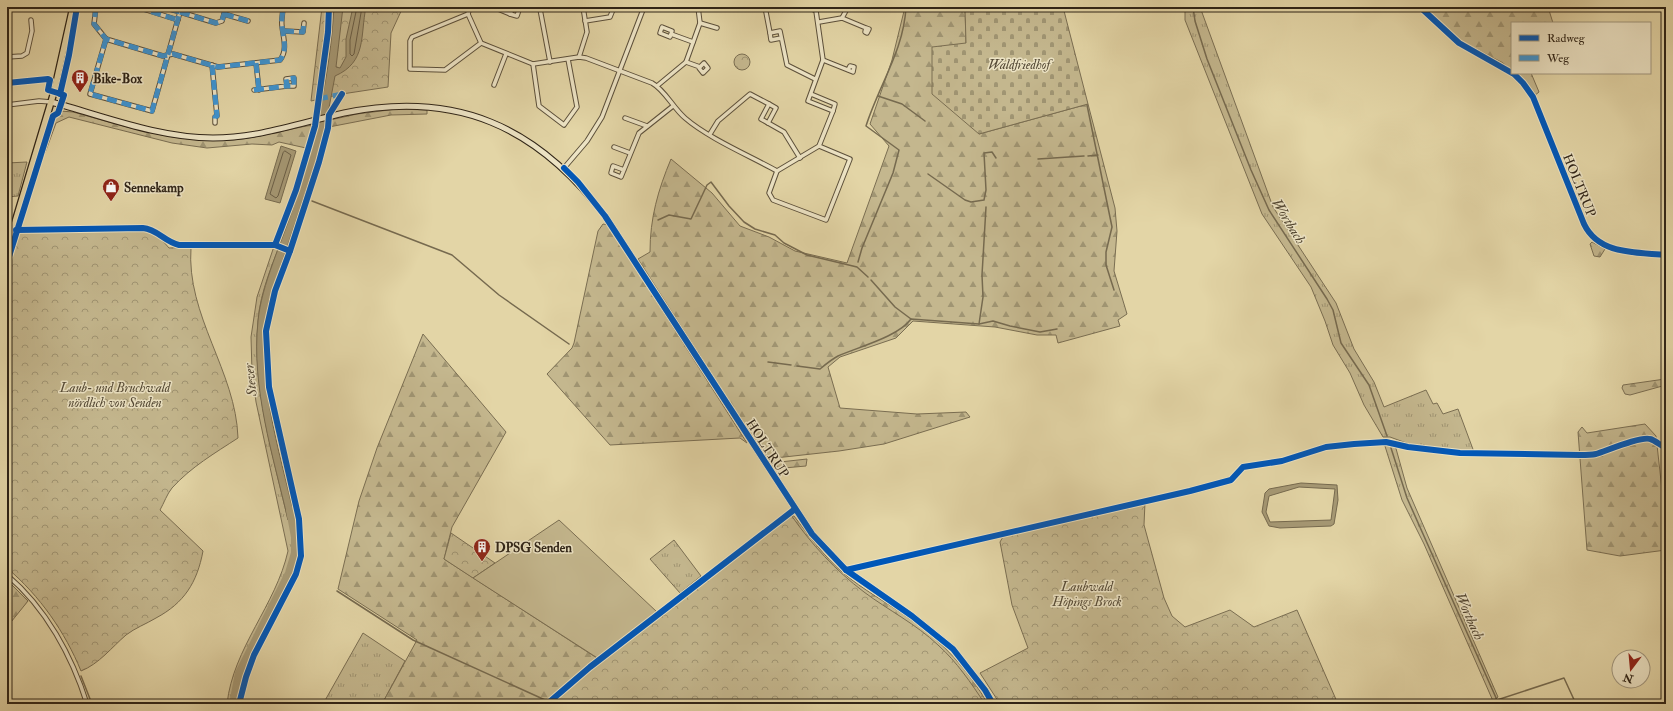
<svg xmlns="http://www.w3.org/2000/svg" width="1673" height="711" viewBox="0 0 1673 711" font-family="'IM FELL Double Pica',serif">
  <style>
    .grass { fill: url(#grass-tufts); stroke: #7a6e52 }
    .forest { fill: url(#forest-firs); stroke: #7a6e52 }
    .cemetery { fill: url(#cemetery-stones); stroke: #7a6e52 }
    .park { fill: url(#park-crowns); stroke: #7a6e52 }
    .garden { fill: #c4b78e; stroke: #7a6e52 }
    .water { fill: #a69975; stroke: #766a4f; fill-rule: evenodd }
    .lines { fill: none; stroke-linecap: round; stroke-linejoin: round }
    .shore { stroke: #6a5e46; stroke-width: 1 }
    .stream { stroke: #766a4f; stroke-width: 1.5 }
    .river { stroke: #a69975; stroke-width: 8 }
    .minor-casing { stroke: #5c503b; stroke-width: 5.5 }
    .secondary-casing { stroke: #2f2417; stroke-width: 7 }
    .primary-casing { stroke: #2f2417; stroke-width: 8 }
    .minor { stroke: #ede4c5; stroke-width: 3.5 }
    .secondary { stroke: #ede4c5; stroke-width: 5 }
    .primary { stroke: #e3d5a6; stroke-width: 5.5 }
    .quiet { stroke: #3d95d4; stroke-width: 5; stroke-dasharray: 10 5; stroke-linecap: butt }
    .cycleway-casing { stroke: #ede4c5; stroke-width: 8 }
    .cycleway { stroke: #0057b8; stroke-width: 6 }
    .labels { text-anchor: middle; stroke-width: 3; stroke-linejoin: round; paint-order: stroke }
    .park-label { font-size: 13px; font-style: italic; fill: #544935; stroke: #ede4c5 }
    .poi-label { font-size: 13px; font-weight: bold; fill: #2f2417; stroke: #ede4c5; text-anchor: start }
    .street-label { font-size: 13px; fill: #2f2417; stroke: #ede4c5 }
    .water-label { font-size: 14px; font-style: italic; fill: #534733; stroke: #ede4c5 }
  </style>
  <defs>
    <pattern id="grass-tufts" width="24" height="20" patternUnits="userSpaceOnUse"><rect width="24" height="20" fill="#c4b78e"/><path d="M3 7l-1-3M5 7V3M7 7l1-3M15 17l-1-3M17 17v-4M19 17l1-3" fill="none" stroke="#a09573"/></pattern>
    <pattern id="forest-firs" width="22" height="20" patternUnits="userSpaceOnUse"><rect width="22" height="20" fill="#c4b78e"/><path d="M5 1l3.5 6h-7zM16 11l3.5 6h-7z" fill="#a09573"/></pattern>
    <pattern id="cemetery-stones" width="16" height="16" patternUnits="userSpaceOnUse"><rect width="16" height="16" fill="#c4b78e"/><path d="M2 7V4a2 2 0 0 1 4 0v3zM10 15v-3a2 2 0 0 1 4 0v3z" fill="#a09573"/></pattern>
    <pattern id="park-crowns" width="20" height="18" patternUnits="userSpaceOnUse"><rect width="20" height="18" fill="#c4b78e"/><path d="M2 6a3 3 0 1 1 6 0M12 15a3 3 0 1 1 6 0" fill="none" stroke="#a09573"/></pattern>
  </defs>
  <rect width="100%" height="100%" fill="#e3d5a6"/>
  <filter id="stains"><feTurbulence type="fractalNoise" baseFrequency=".005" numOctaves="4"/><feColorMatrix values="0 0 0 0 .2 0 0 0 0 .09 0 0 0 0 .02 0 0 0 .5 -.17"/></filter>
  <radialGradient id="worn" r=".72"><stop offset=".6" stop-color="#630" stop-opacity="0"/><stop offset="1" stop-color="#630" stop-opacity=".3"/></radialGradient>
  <g class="grass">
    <polygon points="1185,7 1200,7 1273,207 1336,303 1354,349 1374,382 1384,407 1426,390 1433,404 1437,403 1443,414 1458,409 1474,452 1420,448 1390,437 1383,437 1364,405 1350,373 1333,345 1325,321 1311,287 1262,214 1185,20"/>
    <path d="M330,120L310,192L276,291L267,331V357L270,386L299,519L302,543L301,556L297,574L255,656L247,677L240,704H227C233,648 276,605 288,551L256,402L252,372L251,337L257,297L314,127L313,125L318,124C308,161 296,198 284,234C274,261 260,291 258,321C252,388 273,455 288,520L295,519L264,373L265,321L269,301L307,191L325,129L326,121Z"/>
    <polygon points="27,162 18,196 7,197 7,163"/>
    <polygon points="1384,443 1395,445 1407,488 1498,697 1493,701 1424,544 1402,500"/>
    <polygon points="674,540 701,576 680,593 650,559"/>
    <polygon points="363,633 405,661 382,704 323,704"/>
  </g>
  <g class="forest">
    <path d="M905,7H965L966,43L979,134L1088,104L1115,208L1117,231L1114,271L1127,314L1118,320L1120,326L1058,343L1056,335H1037L995,327L913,321L896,338L840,357L828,367L840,408L917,414L966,412L970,417L884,444L839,451L766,459L638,259L650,252C650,218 658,190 671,159L712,193L740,226L769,237L795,251L847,263L889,146L870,124L892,60Z"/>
    <polygon points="1424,7 1548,7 1553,23 1512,23 1512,71 1503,63 1461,41"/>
    <polygon points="1514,73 1531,73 1539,92 1534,96 1524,82"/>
    <polygon points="397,109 427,110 427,114 391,115 329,127 330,120 357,114"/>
    <path d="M60,111L73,112C124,126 177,144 232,140C259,138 286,129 313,125L314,127L306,148L279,142L272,145L252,144L207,148L172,143L69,117L56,123L45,153H42L55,112Z"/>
    <polygon points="603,224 608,225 747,443 740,438 610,445 547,374 572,348 574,343 598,231"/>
    <polygon points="1592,242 1605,249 1600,257 1594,256 1590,244"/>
    <path d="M423,334L506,432L452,527L444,559L603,662L682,599L791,516H794C809,536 824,556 842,572C863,590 888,603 910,619C943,642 968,670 988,704H382L417,640L338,589L359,501L377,448Z"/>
    <polygon points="1665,379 1666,385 1630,395 1625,394 1622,388 1623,385"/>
    <polygon points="1645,424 1656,436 1666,526 1666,550 1620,556 1587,550 1578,432 1582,427 1587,433"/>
    <polygon points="807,459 806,466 773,469 770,465 771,463"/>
    <polygon points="7,580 28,601 7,627"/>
  </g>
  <polygon class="cemetery" points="989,7 1063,7 1088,104 979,134 932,94 932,47 966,43 965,9"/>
  <g class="park">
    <polygon points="322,7 403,7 391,33 388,87 342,94 311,101"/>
    <circle cx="742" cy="62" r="8"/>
    <path d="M146,229L155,232L169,248L191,247C186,316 236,371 238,438C215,453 191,467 172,488C167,494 164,503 160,510L203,551C197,583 184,603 156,618C146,624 135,628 126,635C112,647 99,664 81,671C65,632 40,596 7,568V269L17,233Z"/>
    <polygon points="1145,502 1144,525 1164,598 1172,616 1185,627 1230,610 1254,627 1297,610 1338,704 1000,704 980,673 1028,648 1012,605 1000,542 1004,535"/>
    <path d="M791,515C812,545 835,570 864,592C888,610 916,624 938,645C957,662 971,683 985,704H549L551,701Z"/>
    <polygon points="451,533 495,563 473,578 444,559"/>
  </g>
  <polygon class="garden" points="559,520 657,612 599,659 473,578"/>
  <g class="water">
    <path d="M334,7H343L336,67L340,68L346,57V39L353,7H366C360,36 367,62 335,76L325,129L316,161L269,301C254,375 279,448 295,519L288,520C273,455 251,388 258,321C261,286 283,239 294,205C315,140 330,76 334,7Z"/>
    <polygon points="281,146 296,151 280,203 265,199"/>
    <path d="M1301,483L1337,485L1338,500L1334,524L1331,526L1280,528L1269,526L1262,512L1265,493L1269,489ZM1299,487L1335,489L1331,520L1270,522L1266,512L1269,496Z"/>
  </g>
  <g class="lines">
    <g class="shore">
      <polyline points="357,7 350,40 350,54 352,56 354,54 362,7"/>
      <polygon points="285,151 291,155 278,196 276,198 270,194 283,153"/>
    </g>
    <g class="stream">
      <polyline points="1193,7 1195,21 1207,59 1251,170 1269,210 1327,299 1333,310 1341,343 1369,385 1387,436"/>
      <polyline points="878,96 902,104 925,121"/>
      <polyline points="1087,105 1112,227 1106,252 1106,265 1114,290"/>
      <polyline points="1088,156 1098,155"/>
      <polyline points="1038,159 1084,156"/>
      <polyline points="928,174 965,200 971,202 984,200 986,190 984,153 992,152 996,158"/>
      <polyline points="312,201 452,255 499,295 569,344"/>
      <polyline points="658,220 669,215 691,219 707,185 711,182 729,206 744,222 755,229 775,235 784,243 807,255 857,267 868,277"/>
      <path d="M858,262L862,248L893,173L899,150L866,126C879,85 904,50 906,7"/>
      <polyline points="871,280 895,307 911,319"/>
      <polyline points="979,324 983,297 982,275 986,207"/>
      <polyline points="768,362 791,365"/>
      <path d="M797,366L820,369C826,364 832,359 838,356C858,347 898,337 911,319L979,324L993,321L1010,326L1040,332L1057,329"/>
      <polyline points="1391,448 1407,498 1497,700 1564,678 1576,704"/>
      <polyline points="337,591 413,640 554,704"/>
      <polyline points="81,676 92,704"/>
    </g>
    <polyline class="river" points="233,704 239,673 289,573 295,553 295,537 290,510"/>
    <defs>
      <g id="minor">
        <path d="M96,7L94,24L106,39L163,56L173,54L218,67L280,60C288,50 283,37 282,26C281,20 283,13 283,7"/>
        <polyline points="137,7 178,20"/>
        <path d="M470,7L468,14L481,43L533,64L579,57L586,58L652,83C665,90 673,108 685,118C708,138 750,156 777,171L819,146L833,111"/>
        <polyline points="493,7 510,14 513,7"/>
        <polyline points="538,7 540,9 550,62"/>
        <polyline points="765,7 770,33"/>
        <polyline points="809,7 816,11 823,60 808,101 833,111 835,104 811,94"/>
        <polyline points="1420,7 1459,43 1512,73"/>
        <polyline points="180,12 216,23 222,21 226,7"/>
        <polyline points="224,14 248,21"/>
        <polyline points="468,14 412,37 410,41 410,69 445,70 481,43"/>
        <polyline points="510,14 517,16 520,7"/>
        <polyline points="842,18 848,7"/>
        <polyline points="585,21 610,17 614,7"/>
        <polyline points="819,22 842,18 866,28 869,29 867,33 865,32 866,28"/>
        <polyline points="700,23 717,28"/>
        <polyline points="284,31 303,32 304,23"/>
        <polyline points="671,34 670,37 660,33 662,27 672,31 671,34 693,42"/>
        <polyline points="781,38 771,40 770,33 780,31 787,65 815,79"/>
        <polyline points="106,39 90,94 152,111 180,12 170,9 170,7"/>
        <polyline points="7,57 22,56 27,53 32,31 31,20"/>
        <polyline points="579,57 587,32 583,7"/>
        <polyline points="823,60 853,72 854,67 850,66 848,70"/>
        <polyline points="686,62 700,67 699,68 703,73 708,68 704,63 700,67"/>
        <polyline points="256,63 259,90"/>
        <polyline points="533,64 539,106 564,125 577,107 568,59"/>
        <polyline points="212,65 217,116 215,117 215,123"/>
        <path d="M1513,73L1523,83L1533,97L1584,224C1599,255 1636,252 1666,255"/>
        <polyline points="494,85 506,54"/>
        <polyline points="657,86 686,62 700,23 698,7"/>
        <polyline points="254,90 287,86 286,79 294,78 294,86 287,86"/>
        <polyline points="7,105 39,101 51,102"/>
        <polyline points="625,118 647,126"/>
        <polyline points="768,123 776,108 769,104"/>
        <polyline points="710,134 718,121 750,94 769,104 761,119 784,132 800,158"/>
        <polyline points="614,147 630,153"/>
        <polyline points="564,168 587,141 602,117 644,7"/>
        <polyline points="624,170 613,166 611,173 621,177 639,133 673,106"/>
        <polyline points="777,171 769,193 773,200 826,220 850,159 819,146"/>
        <path d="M7,575C46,608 72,656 87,704"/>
      </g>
      <path id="secondary" d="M51,102C104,116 158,138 213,138C258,138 300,123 344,113C456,90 537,126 605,216L812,534L846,570L912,616L953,649L985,690L993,704"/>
      <polyline id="primary" points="7,249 54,92 73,7"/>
    </defs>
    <use href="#minor" class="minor-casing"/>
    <use href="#secondary" class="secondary-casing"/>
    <use href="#primary" class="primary-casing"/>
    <use href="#minor" class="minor"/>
    <use href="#secondary" class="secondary"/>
    <use href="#primary" class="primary"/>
    <g class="quiet">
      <path d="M96,7L94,24L106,39L163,56L173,54L218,67L280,60C288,50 283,37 282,26C281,20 283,13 283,7"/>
      <polyline points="137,7 178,20"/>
      <polyline points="180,12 216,23 222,21 226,7"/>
      <polyline points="224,14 248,21"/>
      <polyline points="284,31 303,32 304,23"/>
      <polyline points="106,39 90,94 152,111 180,12 170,9 170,7"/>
      <polyline points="256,63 259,90"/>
      <polyline points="212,65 217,116 215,117 215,123"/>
      <polyline points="254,90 287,86 286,79 294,78 294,86 287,86"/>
      <polyline points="318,99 342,94"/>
    </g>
    <defs>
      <g id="cycleway">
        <polyline points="1420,7 1459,43 1512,73"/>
        <path d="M1513,73L1523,83L1533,97L1584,224C1599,255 1636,252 1666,255"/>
        <polyline points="7,83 48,79 50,80 48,90 64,95 58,113 53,116 7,263"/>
        <polyline points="60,94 69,55 77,7"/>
        <polyline points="564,168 578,182 605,216 812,534 846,570 912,616 953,649 985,690 993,704"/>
        <path d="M16,230L143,228C157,229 165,242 179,245H275L290,251"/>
        <polyline points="275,245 296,190 315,126 328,32 329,7"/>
        <path d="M846,570L1190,491L1231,480L1243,467L1282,461L1326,447L1354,444L1386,442L1408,447L1460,453L1580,455C1585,455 1591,455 1596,454C1606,451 1641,436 1650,439C1655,440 1661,446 1666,448"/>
        <polyline points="239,704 246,677 254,655 296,574 301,556 299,519 269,387 266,331 275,291 290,251 319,162 328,128 329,115 342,94"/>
        <polyline points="547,704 590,667 795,509"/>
      </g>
    </defs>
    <use href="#cycleway" class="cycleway-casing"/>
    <use href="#cycleway" class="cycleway"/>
  </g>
  <defs>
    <symbol id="building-pin" viewBox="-11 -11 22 30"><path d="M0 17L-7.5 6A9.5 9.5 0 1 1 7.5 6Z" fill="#8f2418" stroke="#ede4c5"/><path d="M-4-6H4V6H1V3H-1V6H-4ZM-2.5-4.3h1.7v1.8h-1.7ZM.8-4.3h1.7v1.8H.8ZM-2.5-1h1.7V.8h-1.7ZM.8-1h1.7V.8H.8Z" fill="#fff"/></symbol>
    <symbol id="shop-pin" viewBox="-11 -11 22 30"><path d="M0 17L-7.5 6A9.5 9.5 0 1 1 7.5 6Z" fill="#8f2418" stroke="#ede4c5"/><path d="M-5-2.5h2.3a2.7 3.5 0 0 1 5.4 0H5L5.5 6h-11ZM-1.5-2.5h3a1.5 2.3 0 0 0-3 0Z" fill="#fff"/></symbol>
  </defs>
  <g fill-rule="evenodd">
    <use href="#building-pin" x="70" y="68" width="20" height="27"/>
    <use href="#shop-pin" x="101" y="177" width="20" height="27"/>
    <use href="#building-pin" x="472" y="537" width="20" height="27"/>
  </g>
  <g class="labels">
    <g class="park-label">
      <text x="1019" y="69">Waldfriedhof</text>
      <text x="115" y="392">Laub- und Bruchwald<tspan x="115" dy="15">nördlich von Senden</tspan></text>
      <text x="1087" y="591">Laubwald<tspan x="1087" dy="15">Höpings Brock</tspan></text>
    </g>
    <g class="poi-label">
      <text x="93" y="83">Bike-Box</text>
      <text x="124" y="192">Sennekamp</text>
      <text x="495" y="552">DPSG Senden</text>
    </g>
    <g class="street-label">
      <text transform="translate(1580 185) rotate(68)" y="5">HOLTRUP</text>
      <text transform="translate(768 448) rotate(57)" y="5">HOLTRUP</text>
    </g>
    <g class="water-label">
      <text transform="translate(1289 221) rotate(58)" y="5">Wortbach</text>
      <text transform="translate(250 380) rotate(-96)" y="5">Stever</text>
      <text transform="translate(1470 616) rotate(66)" y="5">Wortbach</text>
    </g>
  </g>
  <rect width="1673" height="711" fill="none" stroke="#e3d5a6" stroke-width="24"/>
  <rect x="8" y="8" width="1657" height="695" fill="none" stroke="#2f2417" stroke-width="2"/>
  <rect x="12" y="12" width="1649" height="687" fill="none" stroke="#2f2417"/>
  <rect x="1511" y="22" width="140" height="52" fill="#ede4c5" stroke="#a1977f"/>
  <rect x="1519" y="35" width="20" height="6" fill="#0057b8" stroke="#a1977f"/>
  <text x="1547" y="42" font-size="12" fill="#2f2417">Radweg</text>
  <rect x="1519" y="55" width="20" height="6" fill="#3d95d4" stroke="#a1977f"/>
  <text x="1547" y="62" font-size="12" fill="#2f2417">Weg</text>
  <g transform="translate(1631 669) rotate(196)"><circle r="19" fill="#ede4c5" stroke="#a1977f"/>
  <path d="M0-3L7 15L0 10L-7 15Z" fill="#8f2418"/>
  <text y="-6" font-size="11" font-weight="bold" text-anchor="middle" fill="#2f2417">N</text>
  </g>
  <rect width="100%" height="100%" filter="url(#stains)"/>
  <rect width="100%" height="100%" fill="url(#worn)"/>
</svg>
